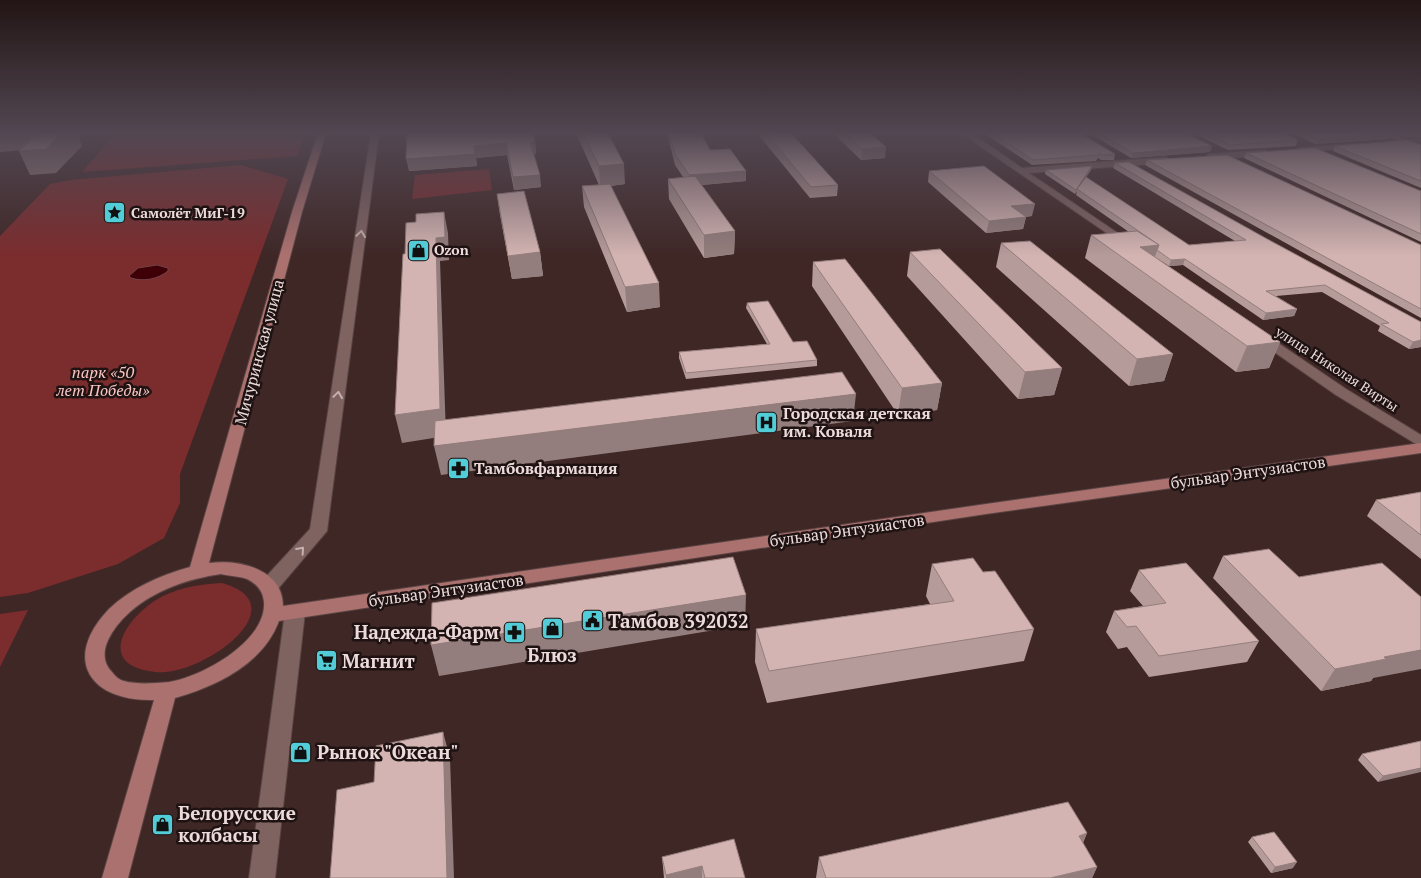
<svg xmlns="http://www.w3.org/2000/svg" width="1421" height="878" viewBox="0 0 1421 878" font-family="'PT Serif',serif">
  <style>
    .green { fill: #7b2c2d }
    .water { fill: #3e0006; stroke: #724246 }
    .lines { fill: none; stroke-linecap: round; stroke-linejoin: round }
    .minor-casing { stroke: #594443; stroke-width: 2 }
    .major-casing { stroke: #594443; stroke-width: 2 }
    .minor { fill: #7f6361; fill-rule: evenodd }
    .major { fill: #ab716e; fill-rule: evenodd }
    .wall { fill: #b59b99 }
    .shaded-wall { fill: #947e7d }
    .building { fill: #d3b4b2; stroke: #947e7d }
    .oneway { stroke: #c6b1b0 }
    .labels { text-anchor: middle; stroke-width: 5; stroke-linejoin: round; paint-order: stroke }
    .far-poi-label { font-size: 14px; font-weight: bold; fill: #ecdbda; stroke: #1e1312; text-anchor: start }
    .far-street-label { font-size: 14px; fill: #ecdbda; stroke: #1e1312 }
    .street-label { font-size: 16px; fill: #ecdbda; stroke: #1e1312 }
    .park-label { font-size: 16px; font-style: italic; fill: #f9c6c3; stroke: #1e1312 }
    .poi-label { font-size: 16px; font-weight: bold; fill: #ecdbda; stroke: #1e1312; text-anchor: start }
    .near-poi-label { font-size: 19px; font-weight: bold; fill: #ecdbda; stroke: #1e1312; text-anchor: start }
  </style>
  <rect width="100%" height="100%" fill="#3f2726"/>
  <g class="green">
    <polygon points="116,133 305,133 297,156 82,172"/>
    <polygon points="241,165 288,179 180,474 180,503 164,538 118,564 28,593 0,597 0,236 50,184 70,180"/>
    <polygon points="489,169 492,190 412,199 415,175"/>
    <path d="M222,583C301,605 201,678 155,672C92,665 128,614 163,596C182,587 201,584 222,583Z"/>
    <polygon points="28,610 0,667 0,614"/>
  </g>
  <path class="water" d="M157,265L168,268V271C158,279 144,282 131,278L129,276L138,268Z"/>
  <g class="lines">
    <defs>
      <g id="minor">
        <polygon points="371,133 379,133 327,531 276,591 269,593 262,591 260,586 262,581 310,529"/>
        <polygon points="961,133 971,133 1022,168 1166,157 1170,160 1166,163 1029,173 1131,242 1132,244 1131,246 1127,247"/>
        <polygon points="1421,138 1421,142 1391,145 1387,143 1391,141"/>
        <polygon points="1353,144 1356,144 1356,148 1299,152 1295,150 1299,148"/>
        <polygon points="1266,150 1270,153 1269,155 1209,160 1205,157 1209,154"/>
        <polygon points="1261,333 1265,334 1346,389 1421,435 1421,446 1416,444 1336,395 1257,340 1255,337"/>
        <polygon points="295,605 302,607 305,612 275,878 249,878 285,612 288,607"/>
      </g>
      <g id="major">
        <path d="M318,133H326L302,212L209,563C239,559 283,569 283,606L986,504L1421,443V453L986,514L279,621C263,664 217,686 175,698L128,878H102L154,700C90,702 61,659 109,609C131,588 161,575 190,567L292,212ZM221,574C229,576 239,576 247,579C257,584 263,591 264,602C267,641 202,677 169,682C155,683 138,685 124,681C119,680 115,676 112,672C93,653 115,625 131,611C157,589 188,579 221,574Z"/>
        <polygon points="1379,133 1391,133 1421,145 1421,150"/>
      </g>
    </defs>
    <use href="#minor" class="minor-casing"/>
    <use href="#major" class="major-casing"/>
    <use href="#minor" class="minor"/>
    <use href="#major" class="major"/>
  </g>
  <g class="wall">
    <polygon points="407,133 535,142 536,154 534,154 541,187 514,190 507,155 476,158 477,166 409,171"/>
    <polygon points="576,133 608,133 625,184 611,186 660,307 627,312 584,207 582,186 599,185"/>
    <polygon points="667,133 701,133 710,150 746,181 702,185 735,231 734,254 704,258 669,199 668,179 683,177 675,165"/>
    <polygon points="757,133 791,133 838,185 837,196 810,198"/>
    <polygon points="833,133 870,133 885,158 861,160"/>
    <polygon points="984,133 1080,133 1115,154 1114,160 1101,160 1098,158 1096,161 1032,165"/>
    <polygon points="1089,133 1185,133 1210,152 1131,158"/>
    <polygon points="1193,133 1283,133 1298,140 1296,146 1228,150"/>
    <polygon points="1292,133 1390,134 1388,139 1315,144"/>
    <polygon points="1397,133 1421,133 1421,137 1407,137"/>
    <polygon points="1421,145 1421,188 1333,151 1335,146"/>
    <polygon points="1246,153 1421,191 1421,242 1244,158"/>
    <polygon points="1147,160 1421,245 1421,318 1145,165"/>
    <polygon points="1115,163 1269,240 1421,322 1421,347 1409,349 1378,331 1380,326 1322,292 1276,296 1297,309 1294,316 1263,320 1183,265 1169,266 1155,257 1280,342 1269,368 1236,372 1085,258 1091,235 1129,232 1076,195 1077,191 1075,194 1045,174 1046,170 1092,166 1091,170 1086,177 1189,245 1235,241 1113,168"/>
    <polygon points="929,171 1032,216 1025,217 1026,217 1023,229 986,233 928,182"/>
    <polygon points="497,194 540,252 543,276 512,279 500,215"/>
    <polygon points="1001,243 1173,354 1164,381 1129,386 996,267"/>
    <polygon points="910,252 1062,368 1054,395 1018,399 907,276"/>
    <polygon points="813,262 942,383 937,410 898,415 812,286"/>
    <polygon points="747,303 793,342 817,360 817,366 686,379 679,358 679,352 767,344 746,308"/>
    <polygon points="1421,492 1421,559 1367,516 1376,500"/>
    <polygon points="1223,556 1373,678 1371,681 1321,691 1213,578"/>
    <polygon points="932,564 983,572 1034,629 1024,661 767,703 755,662 756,629 930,604 926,596"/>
    <polygon points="1139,570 1259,641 1247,662 1149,677 1127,647 1118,649 1106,632 1114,611 1143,606 1130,591"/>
    <polygon points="1421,741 1378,782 1358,760 1362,754"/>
    <polygon points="1087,833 1083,843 1097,867 1092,878 816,878 819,857"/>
    <polygon points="1252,837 1293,868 1271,873 1248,842"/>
    <polygon points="662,857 745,878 664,878"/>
  </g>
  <g class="shaded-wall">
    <polygon points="0,133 83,133 79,138 82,146 56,173 30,175 19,151 46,148 0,152"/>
    <polygon points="1390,134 1388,139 1315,144 1317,139"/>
    <polygon points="530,142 535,142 536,154 532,154"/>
    <polygon points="506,143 507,155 476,158 477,166 409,171 406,159 474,146"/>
    <polygon points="1212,146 1210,152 1131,158 1133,153"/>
    <polygon points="886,147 885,158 861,160 862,149"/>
    <polygon points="624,164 625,184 600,187 599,166"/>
    <polygon points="1092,166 1091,170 1078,190 1077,189 1075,194 1076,190"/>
    <polygon points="746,171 746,181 689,186 689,175"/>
    <polygon points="540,175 541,187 514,190 513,177"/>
    <polygon points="1035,204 1032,216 1009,218 1011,206"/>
    <polygon points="444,212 448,233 449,260 440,261 446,436 402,443 395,415 436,238"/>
    <polygon points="1026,217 1023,229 986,233 989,221"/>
    <polygon points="735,231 734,254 704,258 704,235"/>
    <polygon points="1159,245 1151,268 1140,247"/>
    <polygon points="540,252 543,276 512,279 508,256"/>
    <polygon points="1185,259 1183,265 1169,266 1171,260"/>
    <polygon points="659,283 660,307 627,312 625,287"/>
    <polygon points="1297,309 1294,316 1263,320 1266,313"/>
    <polygon points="1421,340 1421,347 1409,349 1413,342"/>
    <polygon points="1280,342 1269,368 1236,372 1247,346"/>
    <polygon points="1173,354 1164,381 1129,386 1137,359"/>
    <polygon points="1062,368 1054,395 1018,399 1025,372"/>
    <polygon points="942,383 937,410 898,415 902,388"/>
    <polygon points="856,394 853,421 441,475 434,446"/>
    <polygon points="746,595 745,625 439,676 431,645"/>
    <polygon points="1421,650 1421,669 1373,678 1371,681 1321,691 1335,669 1384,657"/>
    <polygon points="443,732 450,758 454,878 447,878"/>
    <polygon points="1421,768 1421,772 1378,782 1383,776"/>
    <polygon points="1087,833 1073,864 1079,836"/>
    <polygon points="1297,862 1293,868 1271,873 1275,867"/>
    <polygon points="702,866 702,878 666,878 666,875"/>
    <polygon points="1097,867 1092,878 1050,878"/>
  </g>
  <g class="building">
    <polygon points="38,133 62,133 46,149 19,151"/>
    <polygon points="407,133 533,133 535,142 530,142 540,175 513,177 506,143 474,146 475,154 406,159"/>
    <polygon points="583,133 608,133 624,164 599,166"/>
    <polygon points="669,133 701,133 710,150 730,149 746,171 689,175 675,154"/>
    <polygon points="766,133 791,133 838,185 811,187"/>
    <polygon points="845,133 870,133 886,147 862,149"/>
    <polygon points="993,133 1080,133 1115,154 1103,155 1099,153 1098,155 1033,160"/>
    <polygon points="1099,133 1185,133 1212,146 1133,153"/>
    <polygon points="1206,133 1283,133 1298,140 1230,145"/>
    <polygon points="1305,133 1390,133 1390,134 1317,139"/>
    <polygon points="1407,140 1421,145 1421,181 1335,146"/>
    <polygon points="1315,148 1421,191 1421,234 1246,153"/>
    <polygon points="1227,155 1421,245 1421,309 1147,160"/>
    <polygon points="1129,162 1269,240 1421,322 1421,340 1413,342 1381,324 1389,323 1325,285 1266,291 1297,309 1266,313 1185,259 1171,260 1157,250 1159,245 1077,189 1086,177 1189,245 1246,240 1115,163"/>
    <polygon points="984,166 1035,204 1011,206 1026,217 989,221 929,171"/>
    <polygon points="1092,166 1076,190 1046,170"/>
    <polygon points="695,176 735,231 704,235 668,179"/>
    <polygon points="610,184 659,283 625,287 582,186"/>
    <polygon points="524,191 540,252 508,256 497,194"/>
    <polygon points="444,212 445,237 436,238 440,409 395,415 403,254 405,254 406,223 416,222 416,214"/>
    <polygon points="1137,231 1159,245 1140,247 1280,342 1247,346 1091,235"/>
    <polygon points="1030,241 1173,354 1137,359 1001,243"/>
    <polygon points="940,249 1062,368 1025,372 910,252"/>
    <polygon points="845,259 942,383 902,388 813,262"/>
    <polygon points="768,301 793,342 807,341 817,360 686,373 679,352 770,344 747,303"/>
    <polygon points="842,372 856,394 434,446 435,421"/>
    <polygon points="1421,492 1421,535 1376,500"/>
    <polygon points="1269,549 1299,577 1382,563 1421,597 1421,650 1384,657 1386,659 1335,669 1223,556"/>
    <polygon points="733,557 746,595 431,645 432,603"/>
    <polygon points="973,558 983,572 995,571 1034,629 769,671 756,629 954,601 932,564"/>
    <polygon points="1186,563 1259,641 1159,656 1136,626 1127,627 1114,611 1166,603 1139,570"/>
    <polygon points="443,732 447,878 330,878 337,790 374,782 376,746"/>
    <polygon points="1421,741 1421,768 1383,776 1362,754"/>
    <polygon points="1068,802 1087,833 1079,836 1097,867 1050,878 826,878 819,857"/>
    <polygon points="1274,832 1297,862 1275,867 1252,837"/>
    <polygon points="734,839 745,878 705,878 702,866 666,875 662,857"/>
  </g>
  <defs><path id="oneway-chevron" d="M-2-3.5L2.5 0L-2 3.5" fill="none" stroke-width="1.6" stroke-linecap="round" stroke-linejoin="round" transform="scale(1.25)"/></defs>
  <g class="oneway">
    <use href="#oneway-chevron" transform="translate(361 234) rotate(-82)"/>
    <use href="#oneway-chevron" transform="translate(338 395) rotate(-82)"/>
    <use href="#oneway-chevron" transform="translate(301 550) rotate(-48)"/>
  </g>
  <linearGradient id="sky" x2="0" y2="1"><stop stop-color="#231515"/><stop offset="0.52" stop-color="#524752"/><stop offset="1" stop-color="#524752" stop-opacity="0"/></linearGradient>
  <rect width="1421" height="256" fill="url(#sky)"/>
  <defs>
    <symbol id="sight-square" viewBox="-11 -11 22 22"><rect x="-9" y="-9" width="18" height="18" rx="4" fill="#52ccd6" stroke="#1e1312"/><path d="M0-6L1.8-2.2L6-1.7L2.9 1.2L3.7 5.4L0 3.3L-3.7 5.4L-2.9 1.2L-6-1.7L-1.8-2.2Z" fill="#111"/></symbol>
    <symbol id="shop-square" viewBox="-11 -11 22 22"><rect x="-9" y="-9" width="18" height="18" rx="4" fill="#52ccd6" stroke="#1e1312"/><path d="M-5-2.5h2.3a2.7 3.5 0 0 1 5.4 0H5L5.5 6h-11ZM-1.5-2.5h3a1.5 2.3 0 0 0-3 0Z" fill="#111"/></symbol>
    <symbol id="hospital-square" viewBox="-11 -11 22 22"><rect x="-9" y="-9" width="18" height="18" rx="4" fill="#52ccd6" stroke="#1e1312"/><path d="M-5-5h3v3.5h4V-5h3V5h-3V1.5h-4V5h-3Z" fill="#111"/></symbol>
    <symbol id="pharmacy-square" viewBox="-11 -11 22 22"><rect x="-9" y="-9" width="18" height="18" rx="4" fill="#52ccd6" stroke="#1e1312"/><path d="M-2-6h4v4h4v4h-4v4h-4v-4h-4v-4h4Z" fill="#111"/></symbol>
    <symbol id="civic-square" viewBox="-11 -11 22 22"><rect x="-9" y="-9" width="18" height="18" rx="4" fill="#52ccd6" stroke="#1e1312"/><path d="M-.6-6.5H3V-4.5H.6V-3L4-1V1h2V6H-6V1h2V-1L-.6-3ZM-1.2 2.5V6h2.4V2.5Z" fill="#111"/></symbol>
    <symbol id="supermarket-square" viewBox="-11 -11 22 22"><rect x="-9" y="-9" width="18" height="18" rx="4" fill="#52ccd6" stroke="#1e1312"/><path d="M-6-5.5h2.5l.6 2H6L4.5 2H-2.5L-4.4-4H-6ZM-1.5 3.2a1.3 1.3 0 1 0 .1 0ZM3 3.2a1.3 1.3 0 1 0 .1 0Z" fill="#111"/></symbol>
  </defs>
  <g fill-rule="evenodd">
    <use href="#sight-square" x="102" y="200" width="25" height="25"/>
    <use href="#shop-square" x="406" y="238" width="25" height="25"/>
    <use href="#hospital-square" x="754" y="410" width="25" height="25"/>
    <use href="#pharmacy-square" x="446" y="456" width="25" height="25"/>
    <use href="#civic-square" x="580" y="608" width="25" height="25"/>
    <use href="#shop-square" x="540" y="616" width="25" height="25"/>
    <use href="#pharmacy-square" x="502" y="620" width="25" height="25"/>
    <use href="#supermarket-square" x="314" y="648" width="25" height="25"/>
    <use href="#shop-square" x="288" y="740" width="25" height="25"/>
    <use href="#shop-square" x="150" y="812" width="25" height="25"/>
  </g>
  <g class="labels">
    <g class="far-poi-label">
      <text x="131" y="218">Самолёт МиГ-19</text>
      <text x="434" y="255">Ozon</text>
    </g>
    <g class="far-street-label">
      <text transform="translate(1337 369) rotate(33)" y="5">улица Николая Вирты</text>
    </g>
    <g class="street-label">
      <text transform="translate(259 352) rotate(-75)" y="6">Мичуринская улица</text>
      <text transform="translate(1248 472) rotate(-8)" y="6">бульвар Энтузиастов</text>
      <text transform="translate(847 530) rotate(-8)" y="6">бульвар Энтузиастов</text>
      <text transform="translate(446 590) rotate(-8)" y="6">бульвар Энтузиастов</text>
    </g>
    <g class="park-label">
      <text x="103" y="378">парк «50<tspan x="103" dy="18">лет Победы»</tspan></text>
    </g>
    <g class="poi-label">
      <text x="783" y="419">Городская детская<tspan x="783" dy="18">им. Коваля</tspan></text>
      <text x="474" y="474">Тамбовфармация</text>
    </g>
    <g class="near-poi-label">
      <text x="608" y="628">Тамбов 392032</text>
      <text x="499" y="639" text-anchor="end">Надежда-Фарм</text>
      <text x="552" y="662" text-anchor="middle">Блюз</text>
      <text x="342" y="668">Магнит</text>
      <text x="317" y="759">Рынок "Океан"</text>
      <text x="178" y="820">Белорусские<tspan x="178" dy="22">колбасы</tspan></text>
    </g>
  </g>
</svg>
